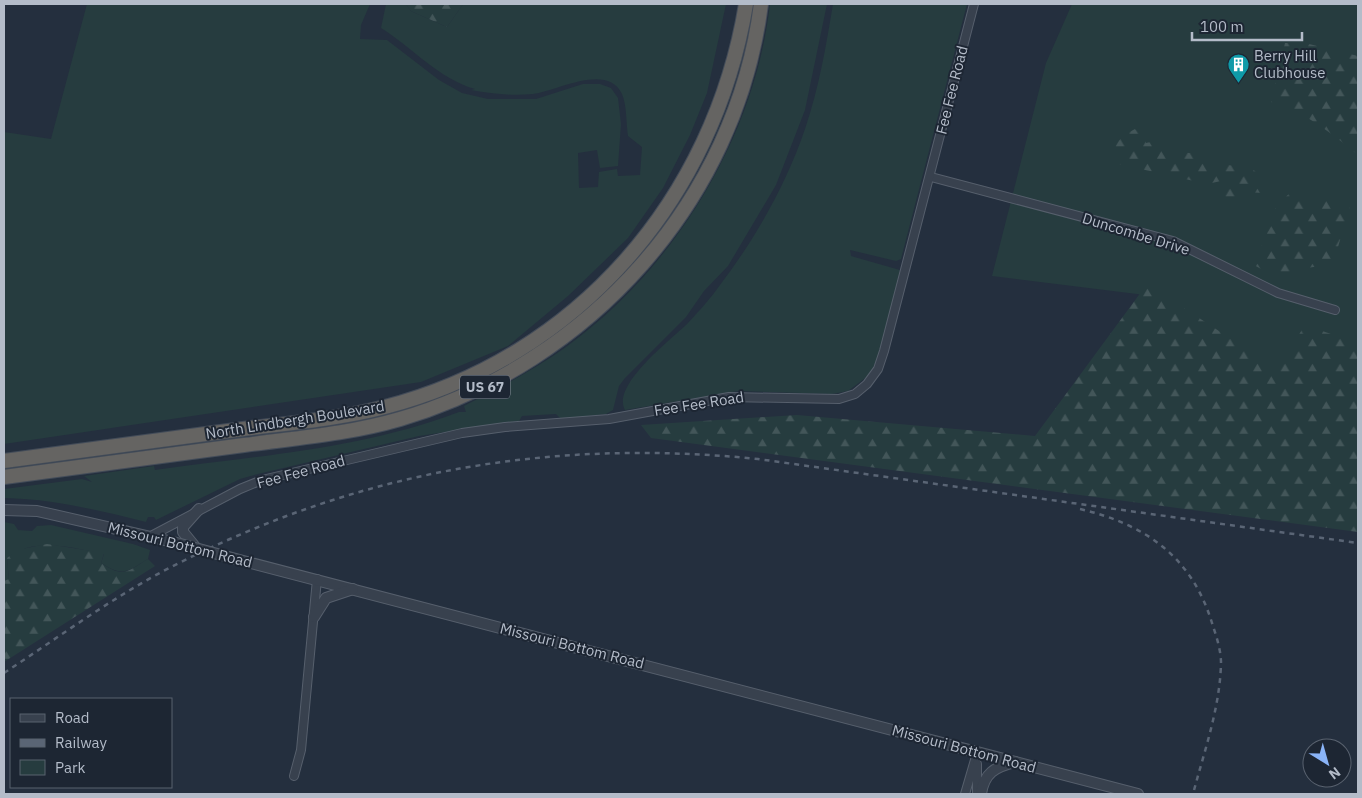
<svg xmlns="http://www.w3.org/2000/svg" width="1362" height="798" viewBox="0 0 1362 798" font-family="'IBM Plex Sans',sans-serif">
  <style>
    .green { fill: #263c3f }
    .forest { fill: url(#forest-firs) }
    .lines { fill: none; stroke-linecap: round; stroke-linejoin: round }
    .minor-casing { stroke: #565f6c; stroke-width: 10 }
    .tertiary-casing { stroke: #565f6c; stroke-width: 12 }
    .trunk-casing { stroke: #434c59; stroke-width: 16 }
    .minor { stroke: #38414e; stroke-width: 8 }
    .tertiary { stroke: #38414e; stroke-width: 10 }
    .trunk { stroke: #656462; stroke-width: 14 }
    .rail { stroke: #5a6575; stroke-width: 2.5; stroke-dasharray: 5 5; stroke-linecap: butt }
    .tertiary-bridge-casing { stroke: #565f6c; stroke-width: 12; stroke-linecap: butt }
    .tertiary-bridge { stroke: #38414e; stroke-width: 10 }
    .labels { text-anchor: middle; stroke-width: 4; stroke-linejoin: round; paint-order: stroke }
    .shield { fill: #1d2633; stroke: #878f9c; stroke-width: 1 }
    .shield-label { font-size: 14px; font-weight: bold; fill: #b4bcc9 }
    .poi-label { font-size: 15px; fill: #b4bcc9; stroke: #1d2633; text-anchor: start }
    .street-label { font-size: 15px; fill: #b4bcc9; stroke: #1d2633 }
  </style>
  <defs>
    <pattern id="forest-firs" width="22" height="20" patternUnits="userSpaceOnUse" patternTransform="scale(1.25)"><rect width="22" height="20" fill="#263c3f"/><path d="M5 1l3.5 6h-7zM16 11l3.5 6h-7z" fill="#435659"/></pattern>
  </defs>
  <rect width="100%" height="100%" fill="#242f3e"/>
  <g class="green">
    <path d="M87,4H370L361,25L360,39L387,40L439,80L462,93L488,99H536L583,84H600L611,88L618,98L621,124L618,166L600,168L597,150L578,153L579,188L598,187L599,172L617,169L618,176L640,175L642,147L628,136C626,123 627,106 622,94C607,62 555,92 533,94C512,96 492,94 471,90L475,89C439,79 413,48 381,28L386,4H406L411,11L447,27L463,4H726L707,93L690,135L663,188L628,238L568,296L508,346L421,382L4,444V132L51,139Z"/>
    <path d="M770,4H827L805,110L776,185L728,266L704,291L686,317L625,378L619,386L613,410L606,414L561,419L556,414L522,416L519,421L419,436L258,474L240,479L156,520L154,517H148L146,522C98,510 53,499 4,498V489L82,479L92,482L84,476L154,466L155,470C256,456 362,449 459,412H466L464,406C499,388 534,370 566,347C674,269 755,137 770,4Z"/>
    <path d="M833,4H967L901,259L896,261L850,250L851,256L900,270L883,346L876,363L868,376L848,391L832,394L738,391L625,410C611,385 672,339 688,323C699,311 711,298 720,285C755,239 786,185 805,129C819,88 826,46 833,4Z"/>
    <polygon points="1072,4 1358,4 1358,441 1145,295 992,276 1046,63"/>
    <path d="M4,522L14,524L18,530L32,531L37,526L51,525L133,544L150,550L148,559C127,572 123,577 101,563L104,554C71,548 36,536 7,558L9,580L4,581Z"/>
  </g>
  <g class="forest">
    <polygon points="406,4 463,4 447,27 411,11"/>
    <path d="M1285,43H1305L1358,56V155C1335,136 1300,108 1271,102Z"/>
    <path d="M1135,129L1143,136L1146,143C1164,137 1179,158 1197,152C1206,156 1216,164 1226,165C1249,167 1255,164 1266,188L1262,193L1247,192C1243,201 1239,213 1226,206L1224,193L1231,187L1230,184L1221,181L1207,184L1119,164C1107,149 1120,136 1135,129Z"/>
    <path d="M1290,193L1350,206L1333,264L1307,268L1289,278H1278L1250,263L1252,255L1262,247C1262,241 1258,237 1259,231C1260,226 1285,197 1290,193Z"/>
    <polygon points="1147,284 1268,363 1281,363 1305,325 1357,343 1358,532 651,438 641,425 797,415 1035,436"/>
    <path d="M47,544L104,553L101,563C123,578 127,572 148,559L155,566L4,662V581L9,579L7,558L17,550Z"/>
  </g>
  <g class="lines">
    <defs>
      <g id="minor">
        <polyline points="931,177 1173,241 1278,293 1335,310"/>
        <polyline points="151,536 240,489 262,480 462,433 505,427 609,419 729,397 839,399 855,394 867,384 878,369 884,351 974,4"/>
        <polyline points="294,776 301,750 317,579"/>
        <polyline points="965,794 977,753"/>
        <polyline points="977,794 977,764"/>
      </g>
      <g id="tertiary">
        <polyline points="4,510 37,511 173,542"/>
        <polyline points="196,548 183,532 183,527 199,509"/>
        <polyline points="247,562 1138,794"/>
        <polyline points="314,617 326,598 353,589"/>
        <path d="M981,794C984,773 995,767 1015,762"/>
      </g>
      <g id="trunk">
        <path d="M4,461C83,450 163,440 243,429C290,423 339,419 385,407C578,357 714,199 746,4"/>
        <path d="M4,477C84,466 164,456 244,445C296,438 349,434 400,419C589,363 736,201 761,4"/>
      </g>
    </defs>
    <use href="#minor" class="minor-casing"/>
    <use href="#tertiary" class="tertiary-casing"/>
    <use href="#trunk" class="trunk-casing"/>
    <use href="#minor" class="minor"/>
    <use href="#tertiary" class="tertiary"/>
    <use href="#trunk" class="trunk"/>
    <g class="rail">
      <path d="M1080,509C1145,524 1192,557 1212,623C1216,635 1221,650 1221,663C1220,708 1204,752 1193,794"/>
      <path d="M4,673C59,637 113,597 171,567C359,471 549,438 758,459L1358,543"/>
    </g>
    <defs>
      <polyline id="tertiary-bridge" points="173,542 247,562"/>
    </defs>
    <use href="#tertiary-bridge" class="tertiary-bridge-casing"/>
    <use href="#tertiary-bridge" class="tertiary-bridge"/>
  </g>
  <defs>
    <symbol id="building-pin" viewBox="-11 -11 22 30"><path d="M0 17L-7.5 6A9.5 9.5 0 1 1 7.5 6Z" fill="#0f9aa8" stroke="#1d2633"/><path d="M-4-6H4V6H1V3H-1V6H-4ZM-2.5-4.3h1.7v1.8h-1.7ZM.8-4.3h1.7v1.8H.8ZM-2.5-1h1.7V.8h-1.7ZM.8-1h1.7V.8H.8Z" fill="#fff"/></symbol>
  </defs>
  <g fill-rule="evenodd">
    <use href="#building-pin" x="1226" y="52" width="25" height="34"/>
  </g>
  <g class="labels">
    <rect class="shield" x="460" y="375.5" width="50" height="23" rx="4"/>
    <g class="shield-label">
      <text x="485" y="392">US 67</text>
    </g>
    <g class="poi-label">
      <text x="1254" y="61">Berry Hill<tspan x="1254" dy="17">Clubhouse</tspan></text>
    </g>
    <g class="street-label">
      <text transform="translate(952 90) rotate(-76)" y="5">Fee Fee Road</text>
      <text transform="translate(1136 234) rotate(17)" y="5">Duncombe Drive</text>
      <text transform="translate(699 404) rotate(-9)" y="5">Fee Fee Road</text>
      <text transform="translate(295 420) rotate(-9)" y="5">North Lindbergh Boulevard</text>
      <text transform="translate(301 472) rotate(-15)" y="5">Fee Fee Road</text>
      <text transform="translate(180 545) rotate(14)" y="5">Missouri Bottom Road</text>
      <text transform="translate(572 646) rotate(14)" y="5">Missouri Bottom Road</text>
      <text transform="translate(964 749) rotate(15)" y="5">Missouri Bottom Road</text>
    </g>
  </g>
  <rect width="1362" height="798" fill="none" stroke="#b4bcc9" stroke-width="10"/>
  <rect x="10" y="698" width="162" height="90" fill="#1d2633" stroke="#59626f"/>
  <rect x="20" y="714" width="25" height="8" fill="#38414e" stroke="#59626f"/>
  <text x="55" y="723" font-size="15" fill="#b4bcc9">Road</text>
  <rect x="20" y="739" width="25" height="8" fill="#5a6575" stroke="#59626f"/>
  <text x="55" y="748" font-size="15" fill="#b4bcc9">Railway</text>
  <rect x="20" y="760" width="25" height="15" fill="#263c3f" stroke="#59626f"/>
  <text x="55" y="773" font-size="15" fill="#b4bcc9">Park</text>
  <g transform="translate(1327 763) rotate(143)"><circle r="24" fill="#1d2633" stroke="#59626f"/>
  <path d="M0-4L9 19L0 12L-9 19Z" fill="#8ab4f8"/>
  <text y="-8" font-size="14" font-weight="bold" text-anchor="middle" fill="#b4bcc9">N</text>
  </g>
  <path d="M1192 32v8h110v-8" fill="none" stroke="#b4bcc9" stroke-width="2.5"/>
  <text x="1200" y="32" font-size="15" fill="#b4bcc9" stroke="#1d2633" stroke-width="4" paint-order="stroke">100 m</text>
</svg>
